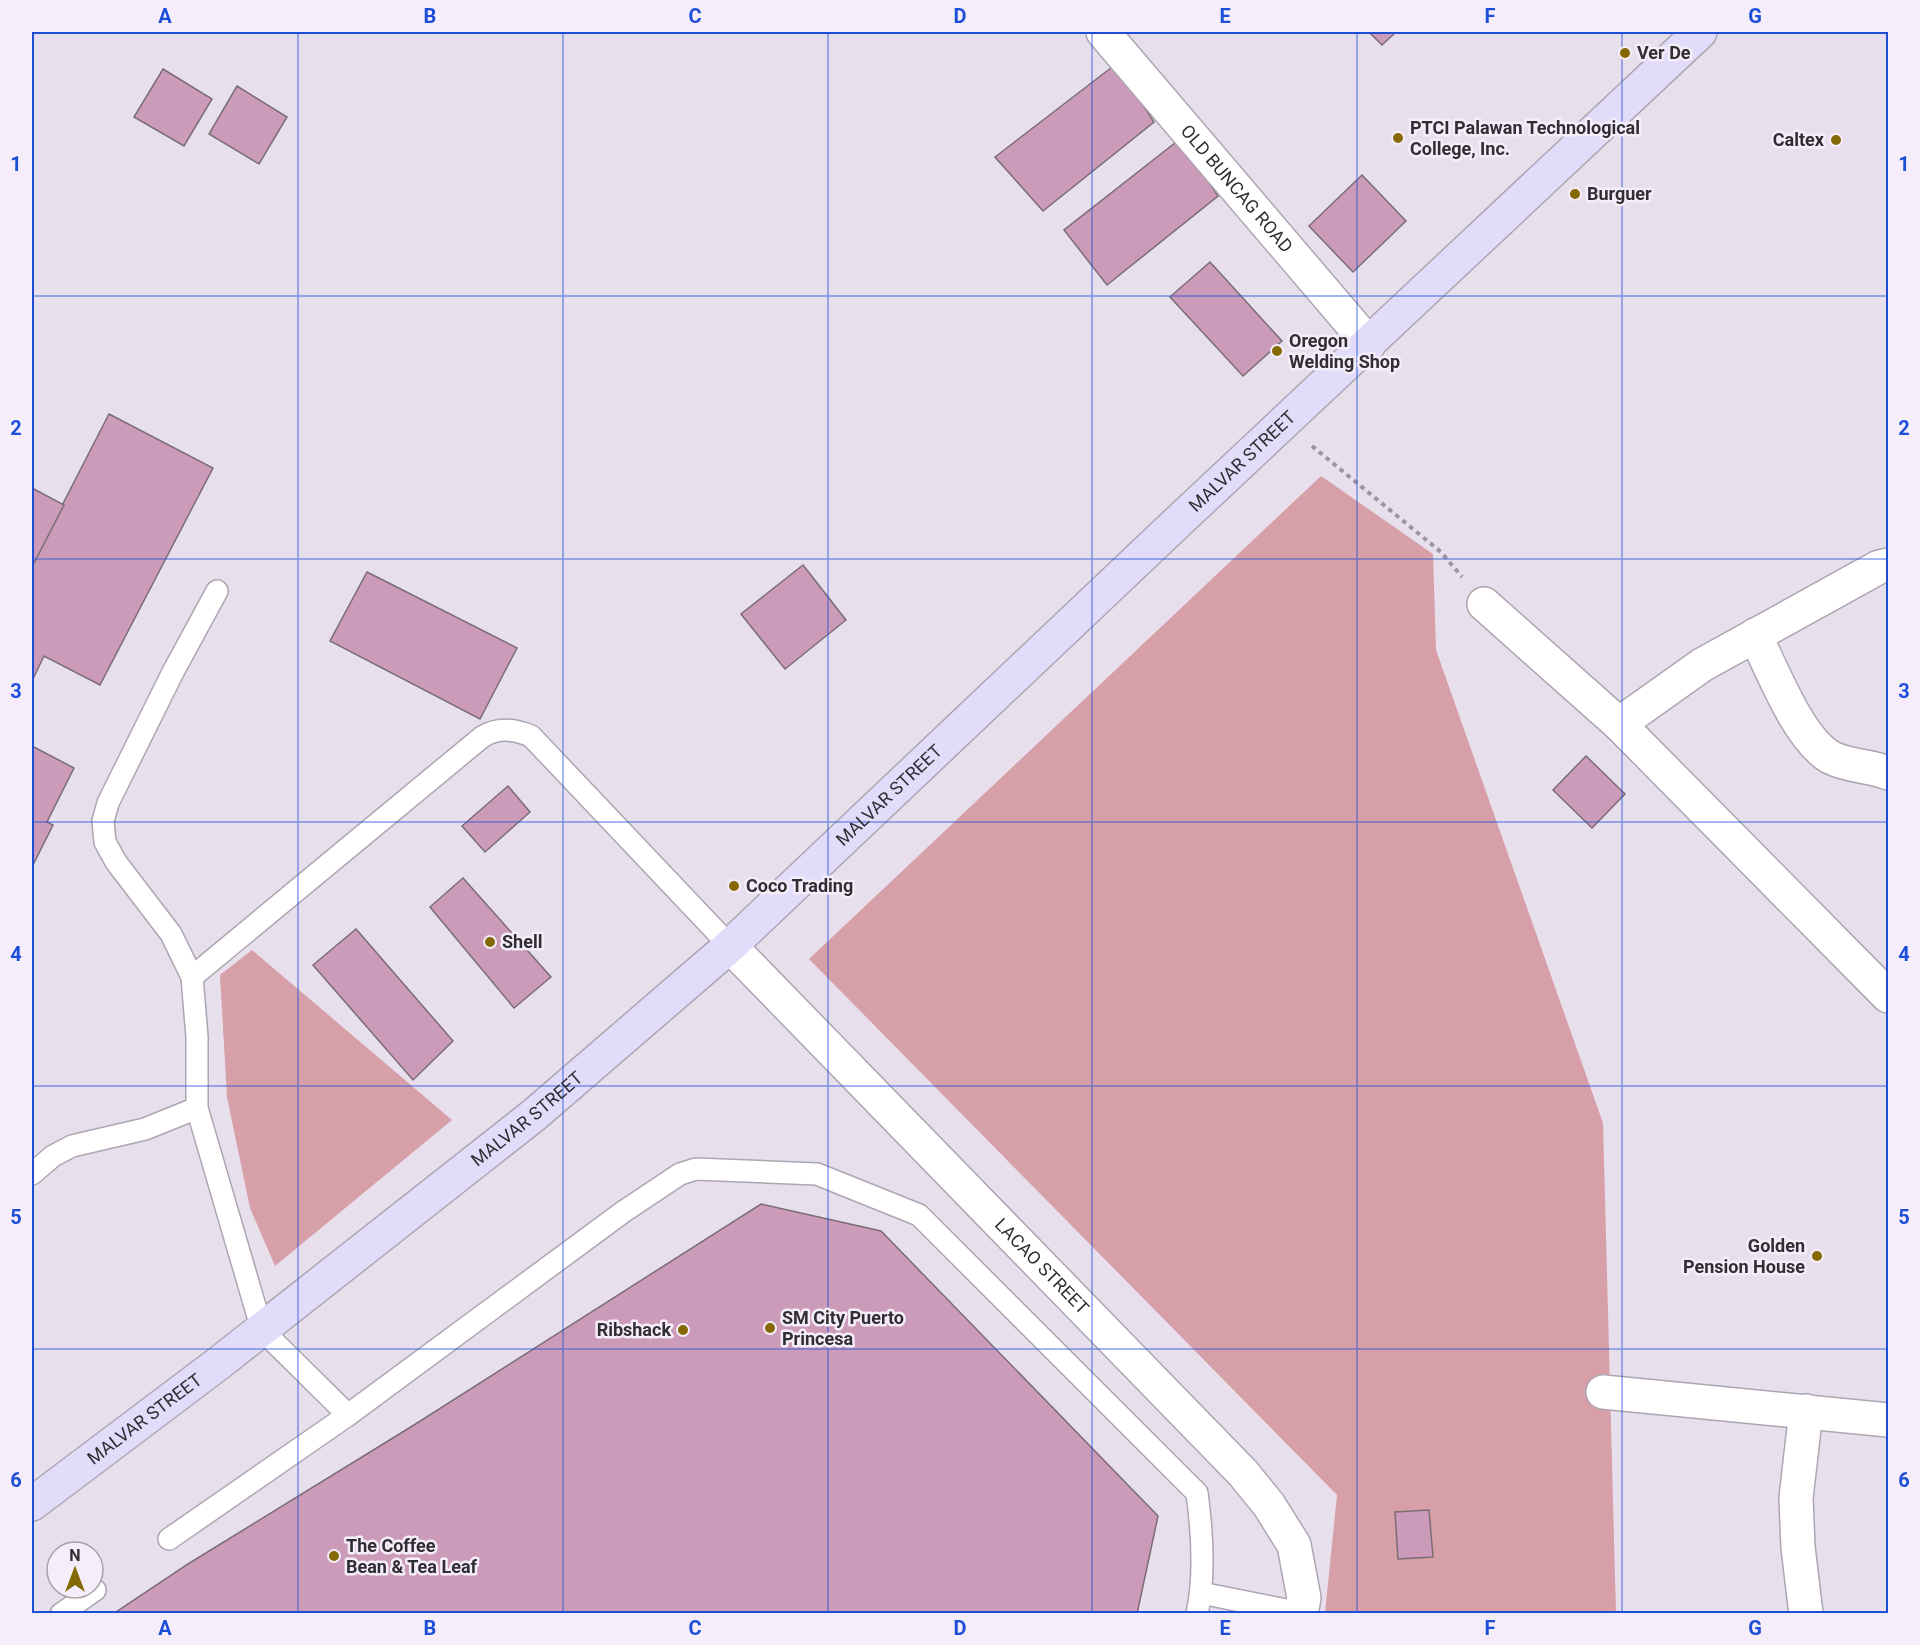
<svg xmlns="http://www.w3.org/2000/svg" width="1920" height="1645" viewBox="0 0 1920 1645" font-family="Roboto,sans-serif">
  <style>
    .green { fill: #d79fa8 }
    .building { fill: #cd9bba; stroke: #7a6d74; stroke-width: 1.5 }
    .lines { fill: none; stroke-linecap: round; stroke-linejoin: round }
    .service-casing { stroke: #aea5b2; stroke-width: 24 }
    .minor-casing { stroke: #aea5b2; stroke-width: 36 }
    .secondary-casing { stroke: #aea5b2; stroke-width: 36 }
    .path { stroke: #9b959f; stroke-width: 4; stroke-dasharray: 4.5 4.5; stroke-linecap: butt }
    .service { stroke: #fff; stroke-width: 21 }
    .minor { stroke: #fff; stroke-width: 33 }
    .secondary { stroke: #e0dcfa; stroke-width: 33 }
    .grid { fill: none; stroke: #1d4ed8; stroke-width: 1.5; stroke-opacity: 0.55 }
    .poi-dot { fill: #856904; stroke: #f5edfa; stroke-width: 2 }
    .labels { text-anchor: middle; stroke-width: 5; stroke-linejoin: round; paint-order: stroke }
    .poi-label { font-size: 18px; font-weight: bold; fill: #312e33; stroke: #f5edfa; text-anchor: start }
    .street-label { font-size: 18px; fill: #312e33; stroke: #f5edfa }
    .neatline { fill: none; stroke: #1d4ed8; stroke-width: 2 }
    .grid-label { font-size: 20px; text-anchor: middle; font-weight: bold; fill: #1d4ed8 }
  </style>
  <rect width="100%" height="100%" fill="#e8dfed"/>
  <g class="green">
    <polygon points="1321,476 1433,554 1436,650 1603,1123 1616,1613 1325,1613 1337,1495 809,959"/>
    <polygon points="252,950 452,1120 275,1266 250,1208 227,1097 220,975"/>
  </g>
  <g class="building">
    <polygon points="1369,32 1396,32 1382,45"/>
    <polygon points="1116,64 1154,122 1043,211 995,157"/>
    <polygon points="163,69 212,99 184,146 134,117"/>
    <polygon points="237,86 287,117 259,164 209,134"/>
    <polygon points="1180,139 1218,196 1107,285 1064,230"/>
    <polygon points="1362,175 1406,221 1353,272 1309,226"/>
    <polygon points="1210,262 1282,341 1243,376 1170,297"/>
    <polygon points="109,414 213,468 100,685 44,656 32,681 32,564"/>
    <polygon points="32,488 64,505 32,567"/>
    <polygon points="803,565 846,620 785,669 741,614"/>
    <polygon points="367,572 517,648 480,719 330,641"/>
    <polygon points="32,746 74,768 47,822 53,825 32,867"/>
    <polygon points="1586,756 1625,794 1592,828 1553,790"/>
    <polygon points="508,786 530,812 485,852 462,826"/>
    <polygon points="463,878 551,977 514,1008 430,907"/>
    <polygon points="356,929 453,1041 413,1080 313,965"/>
    <polygon points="761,1204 881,1231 1158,1516 1137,1614 113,1614 188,1564 414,1425"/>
    <polygon points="1429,1510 1433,1557 1398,1559 1395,1512"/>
  </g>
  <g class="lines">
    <defs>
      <g id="service">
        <polyline points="217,591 173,672 108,803 103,821 105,842 116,862 171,934 192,977 197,1037 197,1108 262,1330 348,1415"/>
        <path d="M192,977L482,737C498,727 514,729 531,736L730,946"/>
        <polyline points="32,1174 53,1156 72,1146 145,1129 197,1108"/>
        <path d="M169,1539L348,1415L623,1212L680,1174L696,1169L817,1174L919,1215L1197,1493C1202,1530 1205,1577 1197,1614"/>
        <polyline points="1201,1593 1301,1613"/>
        <polyline points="61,1614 95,1590"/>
      </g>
      <g id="minor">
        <path id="s1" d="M1103,32L1369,344"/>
        <polyline points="1484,604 1619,724 1888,996"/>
        <path d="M1755,635C1772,669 1798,738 1830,757C1849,767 1869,765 1888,773"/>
        <polyline points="1619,724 1702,665 1879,567 1888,565"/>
        <path id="s2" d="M730,946L1243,1473L1269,1505L1294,1545L1304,1598L1301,1614"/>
        <polyline points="1603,1392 1888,1420"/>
        <polyline points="1806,1411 1796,1498 1798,1547 1806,1614"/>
      </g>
      <g id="secondary">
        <path id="s3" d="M32,1504L219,1363L534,1115L730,946L1182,518L1700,32"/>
      </g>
    </defs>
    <use href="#service" class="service-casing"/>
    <use href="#minor" class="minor-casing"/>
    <use href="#secondary" class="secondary-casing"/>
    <polyline class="path" points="1312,446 1441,552 1462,577"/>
    <use href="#service" class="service"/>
    <use href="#minor" class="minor"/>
    <use href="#secondary" class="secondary"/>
  </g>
  <path class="grid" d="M298,32V1614M563,32V1614M828,32V1614M1092,32V1614M1357,32V1614M1622,32V1614M32,296H1888M32,559H1888M32,822H1888M32,1086H1888M32,1349H1888"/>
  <g class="poi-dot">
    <circle cx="1625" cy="53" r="6"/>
    <circle cx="1398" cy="138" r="6"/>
    <circle cx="1836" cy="140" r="6"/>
    <circle cx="1575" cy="194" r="6"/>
    <circle cx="1277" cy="351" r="6"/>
    <circle cx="734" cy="886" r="6"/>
    <circle cx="490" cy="942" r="6"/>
    <circle cx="1817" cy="1256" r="6"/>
    <circle cx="770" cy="1328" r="6"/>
    <circle cx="683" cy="1330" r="6"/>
    <circle cx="334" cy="1556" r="6"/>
  </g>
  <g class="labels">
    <g class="poi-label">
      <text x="1637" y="59">Ver De</text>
      <text x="1410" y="134">PTCI Palawan Technological<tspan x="1410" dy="21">College, Inc.</tspan></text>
      <text x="1824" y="146" text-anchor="end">Caltex</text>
      <text x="1587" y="200">Burguer</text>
      <text x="1289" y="347">Oregon<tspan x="1289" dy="21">Welding Shop</tspan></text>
      <text x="746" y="892">Coco Trading</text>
      <text x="502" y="948">Shell</text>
      <text x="1805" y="1252" text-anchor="end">Golden<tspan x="1805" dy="21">Pension House</tspan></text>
      <text x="782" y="1324">SM City Puerto<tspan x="782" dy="21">Princesa</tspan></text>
      <text x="671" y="1336" text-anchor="end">Ribshack</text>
      <text x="346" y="1552">The Coffee<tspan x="346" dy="21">Bean &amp; Tea Leaf</tspan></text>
    </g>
    <g class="street-label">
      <text dy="6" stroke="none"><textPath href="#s1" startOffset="206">OLD BUNCAG ROAD</textPath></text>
      <text dy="6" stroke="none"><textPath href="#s3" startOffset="1599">MALVAR STREET</textPath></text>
      <text dy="6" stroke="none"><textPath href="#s3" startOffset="1113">MALVAR STREET</textPath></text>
      <text dy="6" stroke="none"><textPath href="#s3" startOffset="627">MALVAR STREET</textPath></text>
      <text dy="6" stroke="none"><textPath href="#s2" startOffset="447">LACAO STREET</textPath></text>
      <text dy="6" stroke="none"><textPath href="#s3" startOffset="141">MALVAR STREET</textPath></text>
    </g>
  </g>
  <rect width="1920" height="1645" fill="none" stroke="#f5edfa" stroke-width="66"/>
  <g transform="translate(75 1570)"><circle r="28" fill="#f5edfa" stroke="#a7a1aa" stroke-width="1.5"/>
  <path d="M0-4.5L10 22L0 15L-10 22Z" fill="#856904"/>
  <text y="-9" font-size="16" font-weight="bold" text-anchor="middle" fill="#312e33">N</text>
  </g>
  <rect x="33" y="33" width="1854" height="1579" class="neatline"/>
  <g class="grid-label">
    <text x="165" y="23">A</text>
    <text x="430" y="23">B</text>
    <text x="695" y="23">C</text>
    <text x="960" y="23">D</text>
    <text x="1225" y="23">E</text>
    <text x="1490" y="23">F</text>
    <text x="1755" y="23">G</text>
    <text x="16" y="171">1</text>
    <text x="1904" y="171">1</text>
    <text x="16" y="435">2</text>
    <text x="1904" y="435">2</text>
    <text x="16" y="698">3</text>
    <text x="1904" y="698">3</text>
    <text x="16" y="961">4</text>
    <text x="1904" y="961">4</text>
    <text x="16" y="1224">5</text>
    <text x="1904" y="1224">5</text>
    <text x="16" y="1487">6</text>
    <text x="1904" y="1487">6</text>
    <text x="165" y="1635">A</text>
    <text x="430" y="1635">B</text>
    <text x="695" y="1635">C</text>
    <text x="960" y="1635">D</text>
    <text x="1225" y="1635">E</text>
    <text x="1490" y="1635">F</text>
    <text x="1755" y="1635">G</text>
  </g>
</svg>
